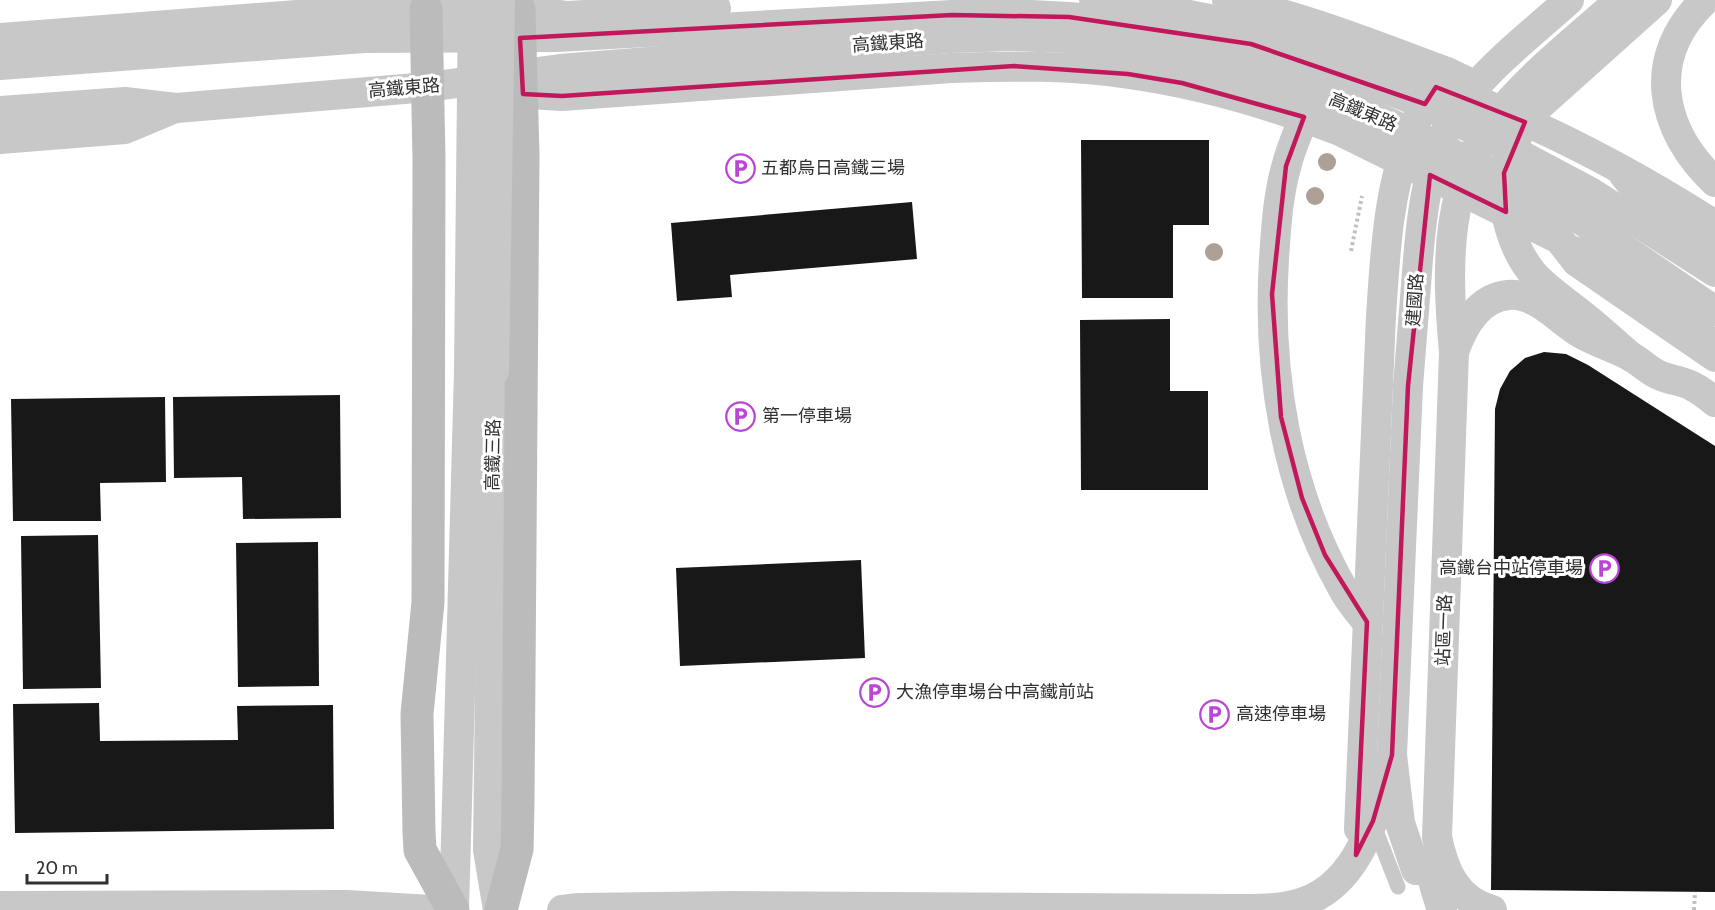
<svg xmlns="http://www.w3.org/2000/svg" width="1715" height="910" viewBox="0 0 1715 910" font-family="Cabin,'Noto Sans TC',sans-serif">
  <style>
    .building { fill: #181818 }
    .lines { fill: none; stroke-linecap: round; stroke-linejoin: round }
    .path { stroke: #c1c1c1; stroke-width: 4; stroke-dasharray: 3 3; stroke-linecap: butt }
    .lane { stroke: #c8c8c8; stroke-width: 15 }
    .street { stroke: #c8c8c8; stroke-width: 30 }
    .secondary { stroke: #bbb; stroke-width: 33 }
    .street-bridge { stroke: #c8c8c8; stroke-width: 30 }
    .tree { fill: #aca097 }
    .marked { fill: none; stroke: #c2185b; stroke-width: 4.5; stroke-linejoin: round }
    .labels { text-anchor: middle; stroke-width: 6; stroke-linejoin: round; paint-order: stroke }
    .street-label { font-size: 18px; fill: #313131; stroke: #fff }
    .poi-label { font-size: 18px; fill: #313131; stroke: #fff; text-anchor: start }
  </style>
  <rect width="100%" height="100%" fill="#fff"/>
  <g class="building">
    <polygon points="1081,140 1209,140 1209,225 1173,225 1173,298 1082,298"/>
    <polygon points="912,202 917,259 730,275 732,297 677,301 671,223"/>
    <polygon points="1170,319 1170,391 1208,391 1208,490 1081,490 1080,320"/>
    <polygon points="1544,352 1566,354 1588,365 1715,446 1715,892 1491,890 1495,409 1500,389 1510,371 1525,358"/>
    <polygon points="340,395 341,518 243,519 242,477 174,478 173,397"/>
    <polygon points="165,397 166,482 100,483 101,521 13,521 11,399"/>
    <polygon points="98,535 101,688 23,689 21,536"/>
    <polygon points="318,542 319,686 238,687 236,543"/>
    <polygon points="861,560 865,658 680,666 676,568"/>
    <polygon points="99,703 100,741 238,740 237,706 333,705 334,829 15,833 13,704"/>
  </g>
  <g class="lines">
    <g class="path">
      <polyline points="1351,251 1362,196"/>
      <polyline points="1694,910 1695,892"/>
    </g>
    <g class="lane">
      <polyline points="1617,178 1625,188 1715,247"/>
      <polyline points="1565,241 1587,247 1715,336"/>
      <polyline points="1373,823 1398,887"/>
    </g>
    <g class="street">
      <path d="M1227,0C1302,16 1374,45 1447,72L1464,80"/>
      <path d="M1705,0C1645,57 1659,129 1715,182"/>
      <polyline points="0,38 361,10 519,9 567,16 716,8"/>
      <polyline points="0,65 364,38 557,37 952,15 1012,14 1069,17 1135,23 1251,44 1323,65 1425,104 1592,193 1715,272"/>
      <path d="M497,92L562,96L951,68C1011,66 1070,65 1129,74C1201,84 1272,105 1340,131L1559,239L1577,262L1715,357"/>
      <polyline points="0,111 125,102 176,108 428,87 560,69 950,38 1012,36 1068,38 1132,45 1190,55 1244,70 1312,91 1352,106 1411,133 1574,215 1715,311"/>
      <path d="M1304,117C1298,133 1291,148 1287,164C1278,194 1276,228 1274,259C1267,372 1286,489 1343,589C1349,601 1359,612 1367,622"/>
      <polyline points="0,139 125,129 173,109"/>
      <polyline points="494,371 488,850 498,910"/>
      <polyline points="1408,386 1392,755 1400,823 1416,870"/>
      <path d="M1359,829L1381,316C1385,255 1388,192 1410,135C1419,112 1433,92 1447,72"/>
      <path d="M1432,858C1429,874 1437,894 1442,910"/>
      <polyline points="0,906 347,905 431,910"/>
      <polyline points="454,910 469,371"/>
      <path d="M562,910L579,908L733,906L1231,909C1255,909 1281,910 1304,902C1363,881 1378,808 1392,755"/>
      <path d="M1492,910C1456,900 1444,871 1437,837L1454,352C1463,326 1478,298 1508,295C1536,292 1558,320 1580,333C1596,342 1614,348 1630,356C1641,362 1650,372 1661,376C1671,380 1683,381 1692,386C1700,390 1708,396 1715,402"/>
    </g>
    <g class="secondary">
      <polyline points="426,9 429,159 428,602 417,714 419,832 420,850 453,910"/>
      <polyline points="501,910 517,849 518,802 523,155 519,9"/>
    </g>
    <g class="street-bridge">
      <path d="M1094,0C1148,7 1201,16 1254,29C1303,40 1350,57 1397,74C1421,82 1446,89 1470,98C1556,132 1637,175 1715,225"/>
      <path d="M1454,352C1446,266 1444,178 1503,109C1536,70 1582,34 1620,0"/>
      <path d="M1631,357C1616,344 1601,330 1586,318C1569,304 1551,292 1536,277C1523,263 1515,246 1510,229C1497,184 1505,150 1532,112L1657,0"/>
      <polyline points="469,371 473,0"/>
      <polyline points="494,371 500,0"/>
      <path d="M1408,386C1411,352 1413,319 1416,285C1421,220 1425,148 1469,94C1498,59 1536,30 1569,0"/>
    </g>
  </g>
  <g class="tree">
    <circle cx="1327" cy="162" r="9"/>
    <circle cx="1315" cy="196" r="9"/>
    <circle cx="1214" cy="252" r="9"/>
  </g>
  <path class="marked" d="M952,15L1069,17L1251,44L1425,104L1436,87L1525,122L1504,173L1506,212L1430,175L1408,386L1392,755L1373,821L1356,855L1367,622L1325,555L1302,498L1281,417L1272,294L1286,166L1304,117L1182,83L1128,74L1014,66L562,96L523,94L520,38Z"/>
  <defs>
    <symbol id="parking-ring" viewBox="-11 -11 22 22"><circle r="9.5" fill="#fff" stroke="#ba46d5" stroke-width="1.5"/><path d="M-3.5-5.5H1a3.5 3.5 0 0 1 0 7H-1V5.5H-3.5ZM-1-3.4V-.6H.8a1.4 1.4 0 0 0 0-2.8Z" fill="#ba46d5"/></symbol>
  </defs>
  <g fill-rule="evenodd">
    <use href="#parking-ring" x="724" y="152" width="33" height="33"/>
    <use href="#parking-ring" x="724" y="400" width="33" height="33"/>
    <use href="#parking-ring" x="1588" y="552" width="33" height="33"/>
    <use href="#parking-ring" x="858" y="676" width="33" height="33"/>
    <use href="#parking-ring" x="1198" y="698" width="33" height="33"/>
  </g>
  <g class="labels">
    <g class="street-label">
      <text transform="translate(888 43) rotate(-4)" y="6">高鐵東路</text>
      <text transform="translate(404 88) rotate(-5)" y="6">高鐵東路</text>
      <text transform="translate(1363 112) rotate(23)" y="6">高鐵東路</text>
      <text transform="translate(1415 300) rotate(-86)" y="6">建國路</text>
      <text transform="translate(493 455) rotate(-89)" y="6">高鐵三路</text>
      <text transform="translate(1444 630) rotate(-88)" y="6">站區一路</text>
    </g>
    <g class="poi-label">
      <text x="761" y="174">五都烏日高鐵三場</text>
      <text x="762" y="422">第一停車場</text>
      <text x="1583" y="574" text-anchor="end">高鐵台中站停車場</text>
      <text x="896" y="698">大漁停車場台中高鐵前站</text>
      <text x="1236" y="720">高速停車場</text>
    </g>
  </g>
  <path d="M27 874v9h80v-9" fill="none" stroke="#313131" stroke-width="3"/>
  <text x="36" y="874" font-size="18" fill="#313131" stroke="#ffffff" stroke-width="4.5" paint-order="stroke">20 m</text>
</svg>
